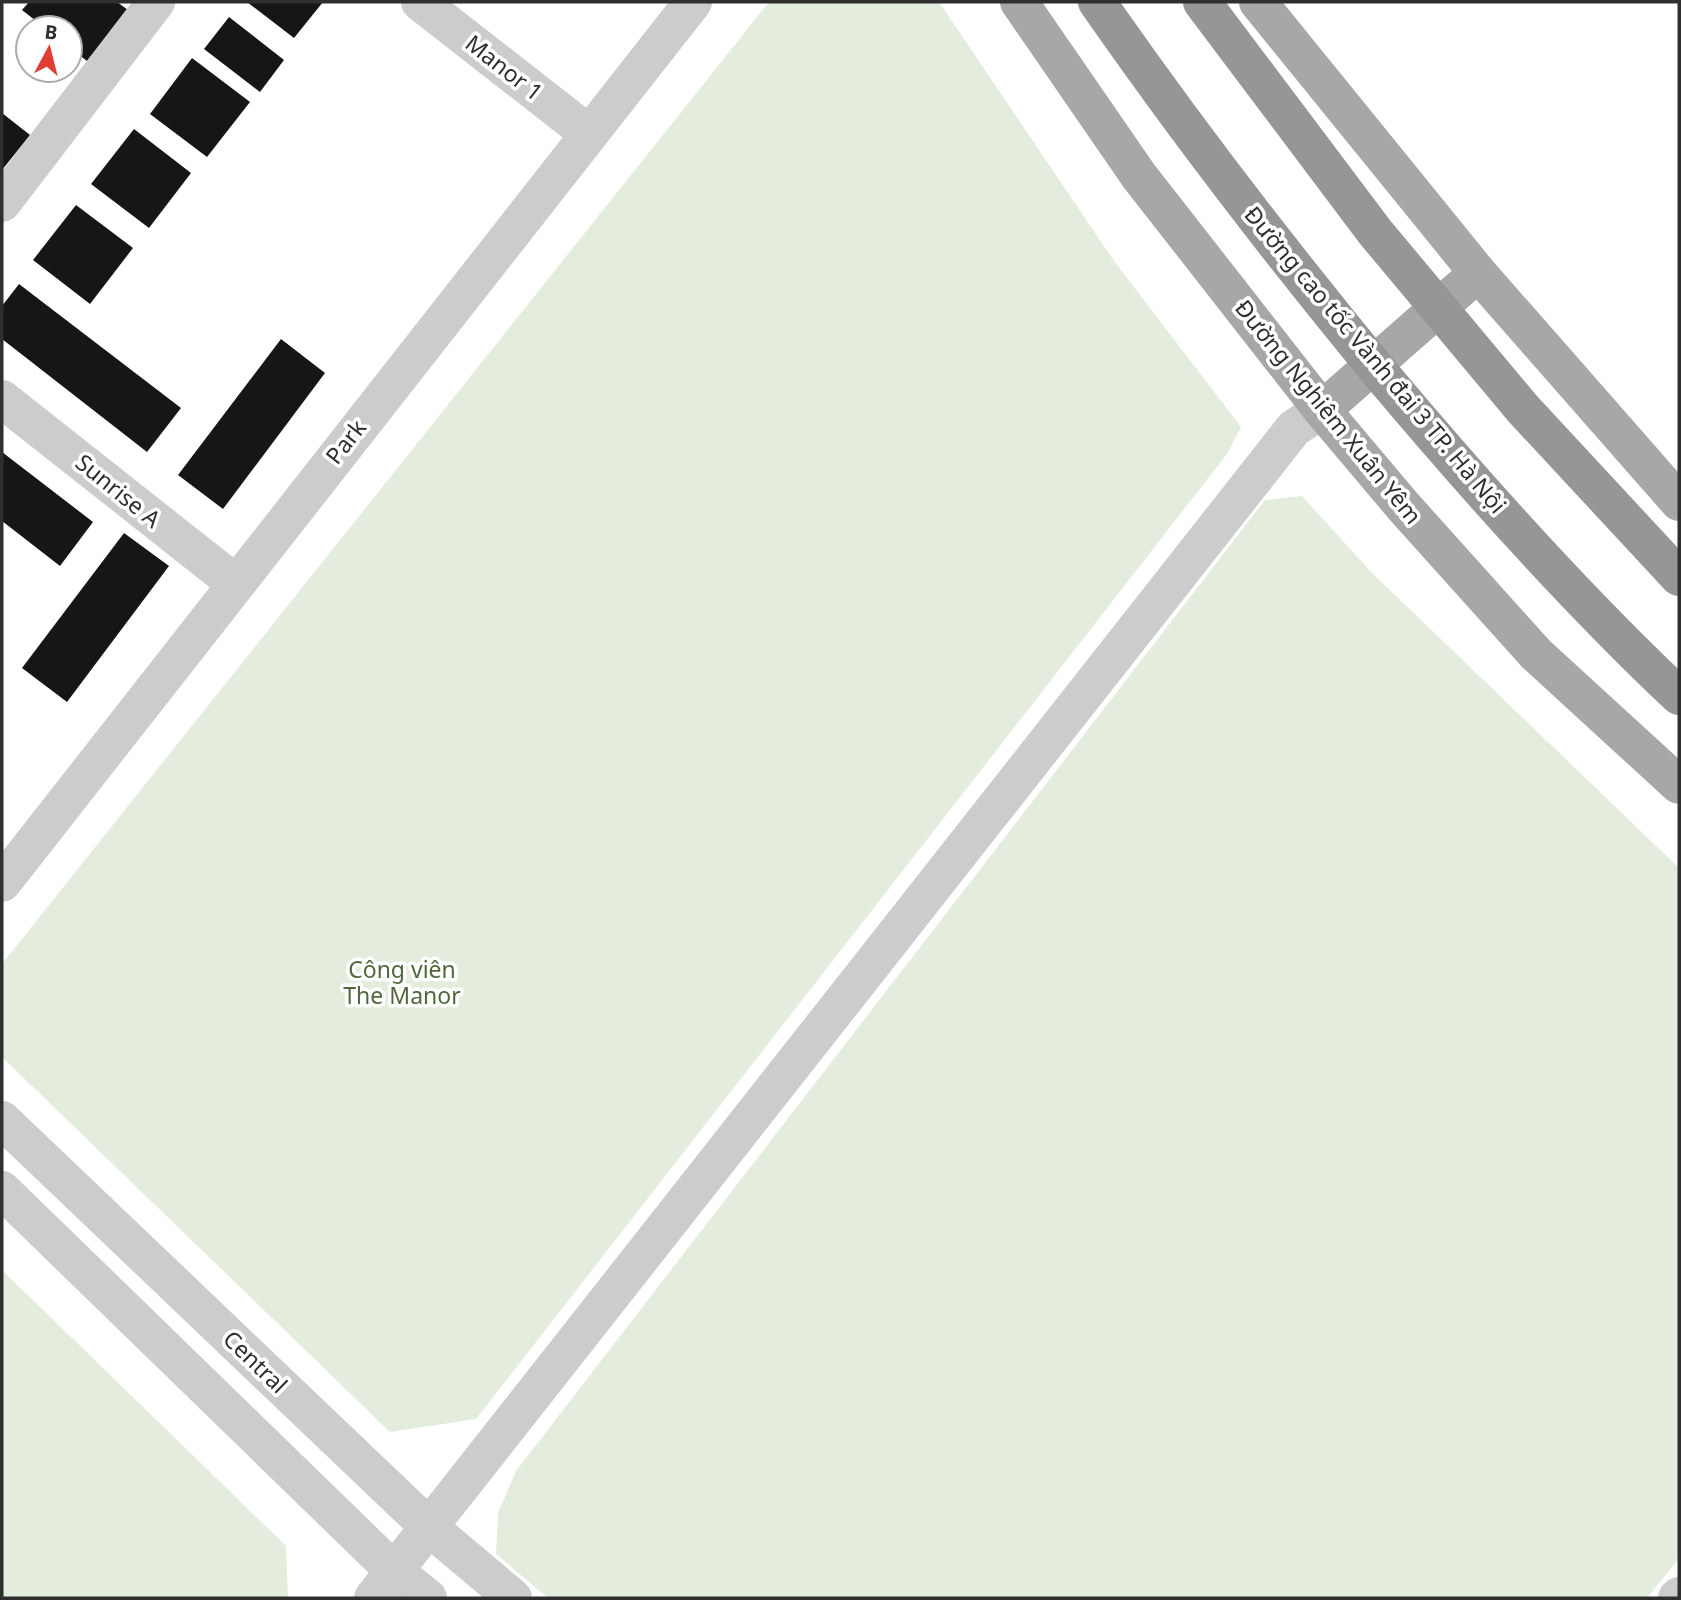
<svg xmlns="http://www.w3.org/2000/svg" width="1681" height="1600" viewBox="0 0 1681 1600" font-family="'Noto Sans',sans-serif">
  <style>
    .green { fill: #e3ecdd }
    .building { fill: #161616 }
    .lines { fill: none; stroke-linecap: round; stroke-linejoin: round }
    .minor { stroke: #ccc; stroke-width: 38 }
    .major { stroke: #a7a7a7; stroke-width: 38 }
    .highway-bridge { stroke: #969696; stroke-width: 38 }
    .labels { text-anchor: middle; stroke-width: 7; stroke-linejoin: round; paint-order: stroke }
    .street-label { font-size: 23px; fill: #2f2f2f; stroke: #fff }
    .park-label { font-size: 23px; fill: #4d693d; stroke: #fff }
  </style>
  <rect width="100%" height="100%" fill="#fff"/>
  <g class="green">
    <polygon points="769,2 939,2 1114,261 1241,427 1227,454 476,1419 390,1432 2,1057 2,964"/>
    <polygon points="1302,496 1371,572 1679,868 1679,1558 1647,1598 548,1598 496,1554 498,1513 516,1471 1265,500"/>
    <polygon points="2,1270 286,1546 288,1598 2,1598"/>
  </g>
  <g class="building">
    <polygon points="29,2 117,2 128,10 87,61 70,48 70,28 45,28 22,10"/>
    <polygon points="247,2 323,2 294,38"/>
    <polygon points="229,17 284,60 260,92 204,49"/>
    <polygon points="192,58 250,102 207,157 150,114"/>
    <polygon points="2,113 30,135 2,170"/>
    <polygon points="134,129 191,173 149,228 91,184"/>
    <polygon points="76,205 133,248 90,304 33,260"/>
    <polygon points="19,284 181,408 147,452 2,339 2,306"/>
    <polygon points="281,339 325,373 223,509 178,475"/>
    <polygon points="2,452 93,522 60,566 2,521"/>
    <polygon points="124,533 169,566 67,702 22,668"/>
  </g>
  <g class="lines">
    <g class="minor">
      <polyline points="420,2 589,134"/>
      <polyline points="2,203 156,2"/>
      <polyline points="2,399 235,583"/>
      <polyline points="2,883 693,2"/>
      <polyline points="2,1120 430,1528 513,1598"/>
      <polyline points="2,1190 394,1571 428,1598"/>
      <polyline points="373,1598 1294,428 1322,410"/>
      <polyline points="1677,1598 1679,1596"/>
    </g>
    <g class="major">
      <polyline points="1019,2 1139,176 1322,410 1403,506 1536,654 1679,785"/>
      <polyline points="1258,2 1478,273 1679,502"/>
      <polyline points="1322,410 1478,273"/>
    </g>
    <g class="highway-bridge">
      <path d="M1097,2C1186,130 1281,253 1380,373C1474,485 1572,595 1679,696"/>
      <polyline points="1202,2 1375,232 1523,409 1679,577"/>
    </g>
  </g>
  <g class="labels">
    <g class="street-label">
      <text transform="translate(504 68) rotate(38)" y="8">Manor 1</text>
      <text transform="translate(1375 360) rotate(50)" y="8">Đường cao tốc Vành đai 3 TP. Hà Nội</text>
      <text transform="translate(1328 412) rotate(51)" y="8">Đường Nghiêm Xuân Yêm</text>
      <text transform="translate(346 442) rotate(-52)" y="8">Park</text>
      <text transform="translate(118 491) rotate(39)" y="8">Sunrise A</text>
      <text transform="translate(255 1362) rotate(44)" y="8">Central</text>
    </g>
    <g class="park-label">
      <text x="402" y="978">Công viên<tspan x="402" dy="26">The Manor</tspan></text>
    </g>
  </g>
  <rect width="1681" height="1600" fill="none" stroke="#2f2f2f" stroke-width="7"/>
  <g transform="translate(49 49) rotate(7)"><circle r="33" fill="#ffffff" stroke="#acacac" stroke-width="2"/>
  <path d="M0-5L12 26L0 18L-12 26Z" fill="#e03d36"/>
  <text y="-10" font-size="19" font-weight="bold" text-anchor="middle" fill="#2f2f2f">B</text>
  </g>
</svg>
